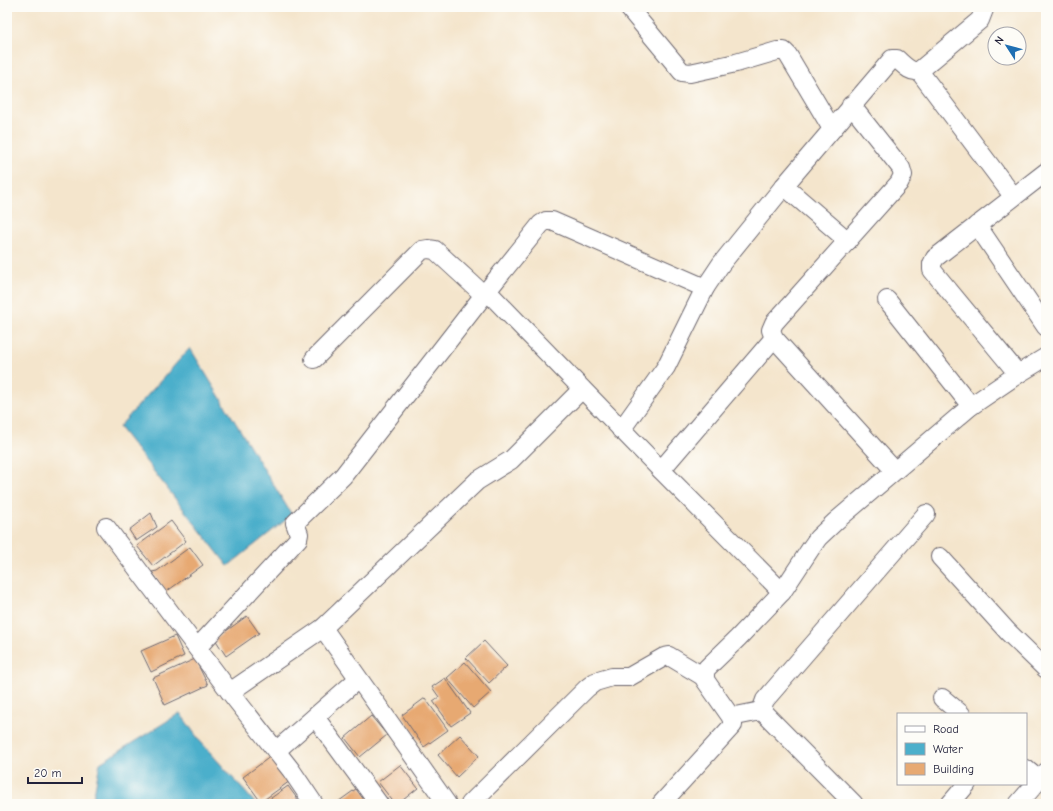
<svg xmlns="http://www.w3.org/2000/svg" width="1053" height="811" viewBox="0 0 1053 811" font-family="'Comic Neue',sans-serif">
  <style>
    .water { fill: #4cafcb; stroke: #376883 }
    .building { fill: #e7a972 }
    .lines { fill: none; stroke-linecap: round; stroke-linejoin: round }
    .minor-casing { stroke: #6c666e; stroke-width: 20 }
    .minor { stroke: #fff; stroke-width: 18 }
  </style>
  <rect width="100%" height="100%" fill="#fdfcf7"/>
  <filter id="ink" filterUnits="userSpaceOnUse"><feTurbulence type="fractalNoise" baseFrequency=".025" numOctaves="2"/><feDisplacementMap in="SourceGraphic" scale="8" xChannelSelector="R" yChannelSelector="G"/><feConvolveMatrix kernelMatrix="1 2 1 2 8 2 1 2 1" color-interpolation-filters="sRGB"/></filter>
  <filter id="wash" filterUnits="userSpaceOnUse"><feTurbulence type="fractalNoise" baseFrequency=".012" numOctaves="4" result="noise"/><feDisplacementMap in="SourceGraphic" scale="16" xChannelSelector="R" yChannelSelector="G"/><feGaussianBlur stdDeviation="0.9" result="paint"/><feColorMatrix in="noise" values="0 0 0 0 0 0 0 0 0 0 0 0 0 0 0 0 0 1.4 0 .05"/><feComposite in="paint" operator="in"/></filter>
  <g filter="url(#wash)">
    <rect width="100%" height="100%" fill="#f4e5cc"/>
    <g class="water">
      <polygon points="190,348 292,515 228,566 119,427"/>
      <polygon points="180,713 200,741 256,804 92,804 100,763"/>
    </g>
    <g id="blocks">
      <g class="building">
        <polygon points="151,513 157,527 136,541 129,530"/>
        <polygon points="171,521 186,541 153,566 137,546"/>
        <polygon points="190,547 203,565 166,592 152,572 157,571"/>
        <polygon points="247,616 259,633 226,656 215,639"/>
        <polygon points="175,636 184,656 151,672 141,651"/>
        <polygon points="484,641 507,666 489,683 466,658"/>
        <polygon points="195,659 208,685 165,705 153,678"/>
        <polygon points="465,662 491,692 473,708 447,678"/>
        <polygon points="445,678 470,713 451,726 433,701 439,697 432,687"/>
        <polygon points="425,698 448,730 424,747 402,715"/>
        <polygon points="371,716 387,735 360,757 345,738"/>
        <polygon points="460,735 479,756 457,777 438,755"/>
        <polygon points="271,756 290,781 261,802 243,777"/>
        <polygon points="400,765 418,788 398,804 395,804 378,782"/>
        <polygon points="288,786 301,804 265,804 264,803"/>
        <polygon points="360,786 374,804 335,804"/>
      </g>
    </g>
  </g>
  <g filter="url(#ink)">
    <use href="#blocks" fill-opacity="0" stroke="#6c666e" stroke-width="1"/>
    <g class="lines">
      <defs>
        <g id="minor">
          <polyline points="628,7 682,72 690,73 736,63 777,51 784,51 788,55 832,129"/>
          <polyline points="919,71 1013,196"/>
          <polyline points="851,105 901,168 903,175 899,183 774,323 771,330 774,338 894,470"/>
          <polyline points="784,186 848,241"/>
          <polyline points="977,225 1046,327"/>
          <polyline points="487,291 661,470 782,592"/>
          <polyline points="887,300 971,406"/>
          <polyline points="314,359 422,250 428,249 435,250 484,295"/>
          <polyline points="1018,374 932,270 932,264 935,258 1046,172"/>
          <path d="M621,430L666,367L705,288L721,264L784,186L892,59H897C903,64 910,73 919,71L980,20L985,7"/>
          <polyline points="661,470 774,338"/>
          <polyline points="106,527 230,692 291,770 314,804"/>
          <polyline points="940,557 1008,632 1046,669"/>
          <polyline points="323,628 447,804"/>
          <polyline points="197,648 298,539 299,534 295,523 297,521 343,476 487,291 541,224 546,221 552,221 705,288"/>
          <polyline points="230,692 323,628 477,481 511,460 582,389"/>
          <polyline points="942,698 961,714"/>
          <polyline points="761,711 765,700 926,514"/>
          <polyline points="315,717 379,804"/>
          <polyline points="731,717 761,711 765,714 854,804"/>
          <polyline points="276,751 358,679"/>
          <polyline points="1026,769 1039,780"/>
          <polyline points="470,804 587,688 595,682 612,677 629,677 664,657 669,656 704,677"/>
          <polyline points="661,804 733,725 731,717 705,680 705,672 707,668 738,638 782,592 811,548 818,538 836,521 971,406 1018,374 1046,357"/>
          <polyline points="950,804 967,784"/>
          <polyline points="1018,804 1046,772"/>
        </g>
      </defs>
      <use href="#minor" class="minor-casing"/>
      <use href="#minor" class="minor"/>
    </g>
  </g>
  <rect width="1053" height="811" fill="none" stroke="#fdfcf7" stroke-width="24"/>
  <rect x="897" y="713" width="130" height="72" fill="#fdfcf7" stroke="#a5a5ac"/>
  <rect x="905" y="726" width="20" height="6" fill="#ffffff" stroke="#a5a5ac"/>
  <text x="933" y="733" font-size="12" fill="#22223b">Road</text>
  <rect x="905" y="743" width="20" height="12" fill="#4cafcb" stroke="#a5a5ac"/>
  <text x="933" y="753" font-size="12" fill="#22223b">Water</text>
  <rect x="905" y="763" width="20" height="12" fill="#e7a972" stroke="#a5a5ac"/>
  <text x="933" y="773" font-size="12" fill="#22223b">Building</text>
  <g transform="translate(1007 46) rotate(306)"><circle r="19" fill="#fdfcf7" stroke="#a5a5ac"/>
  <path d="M0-3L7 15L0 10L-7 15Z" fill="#1f6fb2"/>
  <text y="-6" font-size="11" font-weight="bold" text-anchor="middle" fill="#22223b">N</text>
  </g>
  <path d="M28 777v6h54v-6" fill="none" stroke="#22223b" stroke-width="2"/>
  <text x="34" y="777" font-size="12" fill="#22223b" stroke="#fdfcf7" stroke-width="3" paint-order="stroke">20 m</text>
</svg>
